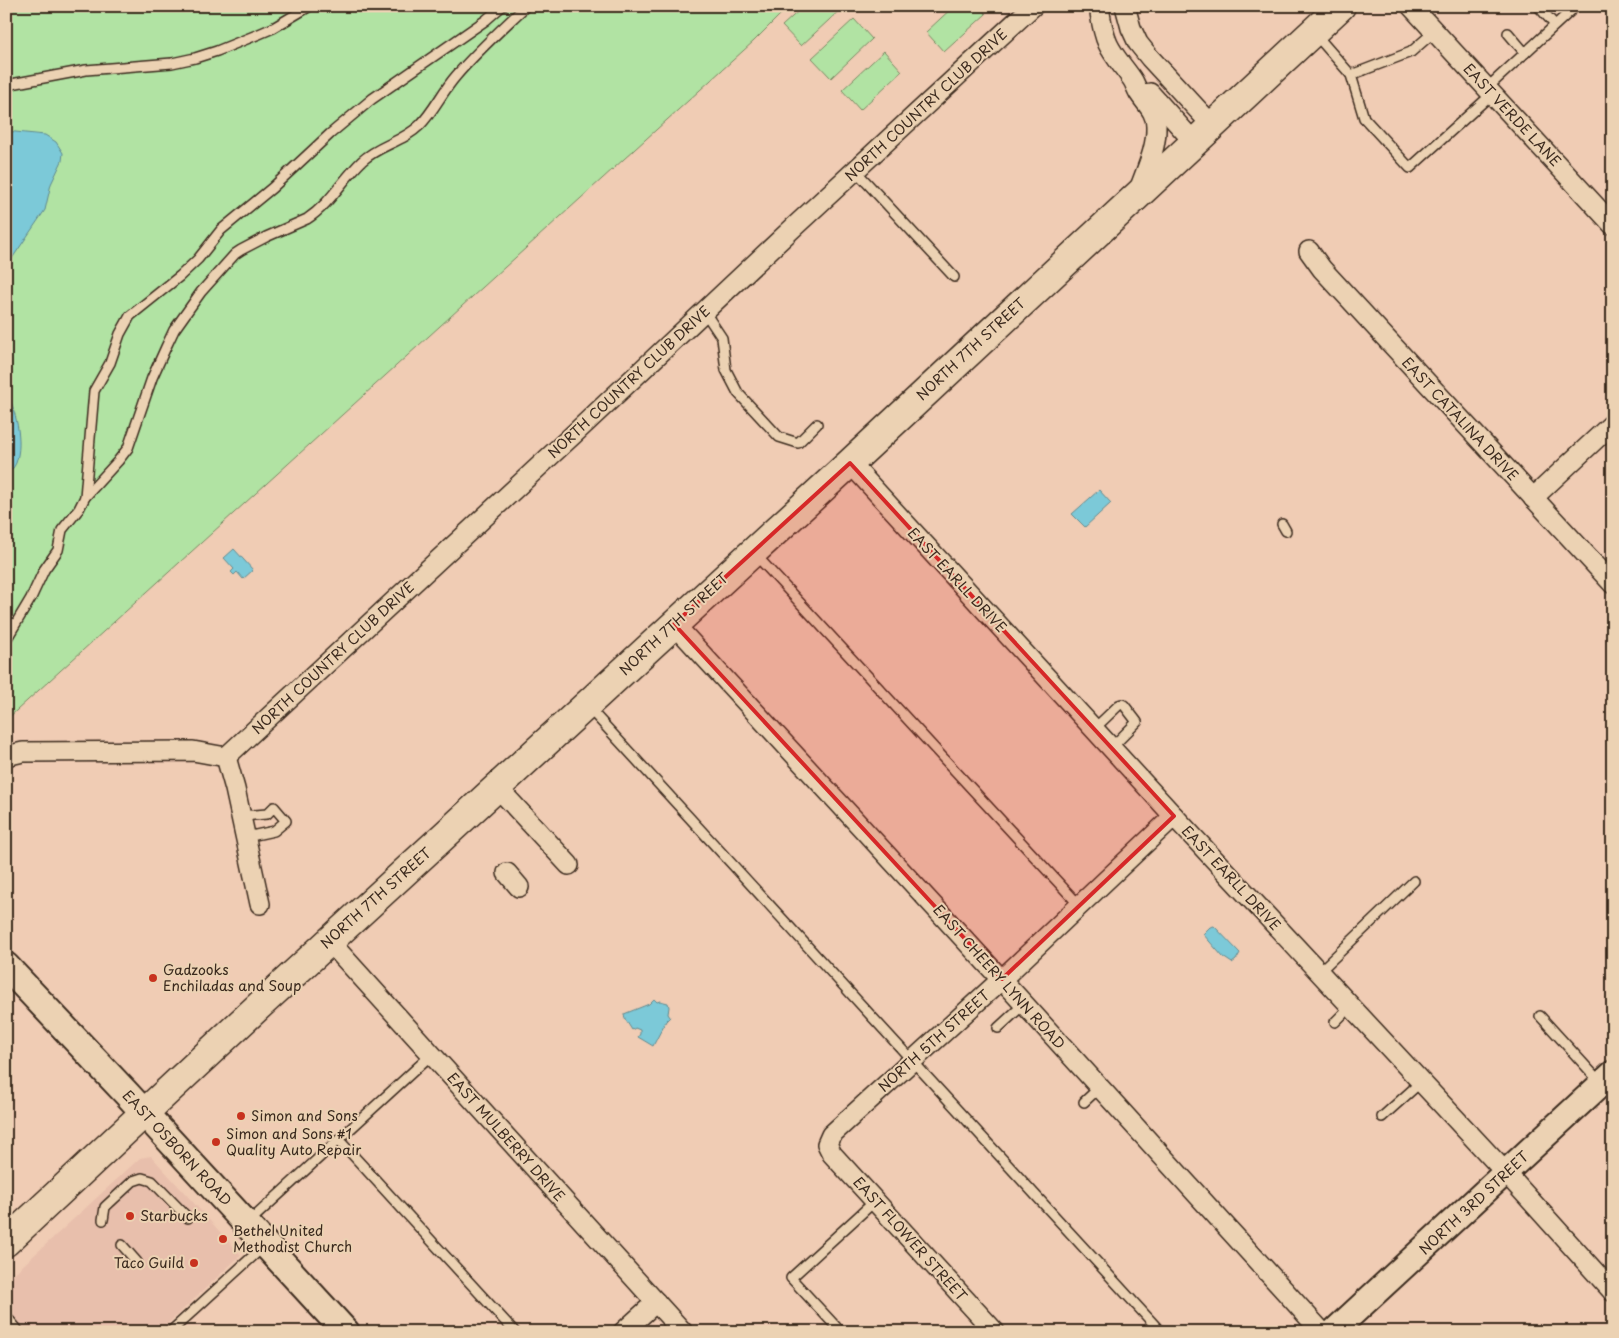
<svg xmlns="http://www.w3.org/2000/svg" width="1619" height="1338" viewBox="0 0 1619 1338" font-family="'Playpen Sans',sans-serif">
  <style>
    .built { fill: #e8bfac }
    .green { fill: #b1e3a3; stroke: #768660 }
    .water { fill: #7bc9d8; stroke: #61898e }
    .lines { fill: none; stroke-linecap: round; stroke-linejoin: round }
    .service-casing { stroke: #3b2a1e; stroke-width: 12 }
    .minor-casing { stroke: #3b2a1e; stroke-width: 22 }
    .tertiary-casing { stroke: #3b2a1e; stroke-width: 28 }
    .secondary-casing { stroke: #3b2a1e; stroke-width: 30 }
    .primary-casing { stroke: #3b2a1e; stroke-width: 31 }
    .service { stroke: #ecd2b3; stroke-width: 9 }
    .minor { stroke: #ecd2b3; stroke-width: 19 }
    .tertiary { stroke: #ecd2b3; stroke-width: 24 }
    .secondary { stroke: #ecd2b3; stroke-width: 26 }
    .primary { stroke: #ecd2b3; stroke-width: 28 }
    .marked { fill: #d62828; fill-opacity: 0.2; stroke: #d62828; stroke-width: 4; stroke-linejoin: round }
    .poi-dot { fill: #c8321e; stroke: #ecd2b3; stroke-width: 2 }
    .labels { text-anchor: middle; stroke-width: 4; stroke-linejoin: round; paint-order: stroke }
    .street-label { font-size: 14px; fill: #3b2a1e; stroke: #ecd2b3 }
    .poi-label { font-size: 14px; fill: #3b2a1e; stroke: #ecd2b3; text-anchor: start }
  </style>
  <rect width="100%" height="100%" fill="#f0ccb4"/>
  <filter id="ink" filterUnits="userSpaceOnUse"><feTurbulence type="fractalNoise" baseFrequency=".02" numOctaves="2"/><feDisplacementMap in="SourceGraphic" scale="10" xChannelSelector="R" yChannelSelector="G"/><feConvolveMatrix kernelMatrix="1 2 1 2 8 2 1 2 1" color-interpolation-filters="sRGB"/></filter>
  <g filter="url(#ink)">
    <polygon class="built" points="151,1156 241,1255 159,1332 6,1332 6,1281 140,1158"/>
    <g class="green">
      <polygon points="6,6 789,6 754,41 6,720"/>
      <polygon points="804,6 843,7 801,46 782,26"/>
      <polygon points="954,6 979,6 986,14 944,52 926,32"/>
      <polygon points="854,19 872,39 831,78 812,58"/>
      <polygon points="884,51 902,71 860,110 842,90"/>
    </g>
    <g class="water">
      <polygon points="6,131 45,135 56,142 63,153 62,161 51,184 45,210 11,260 6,275"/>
      <path d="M6,389C15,410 24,440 16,463C14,468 10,471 6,475Z"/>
      <polygon points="1099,490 1111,503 1085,527 1072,514"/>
      <polygon points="234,549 253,570 243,579 237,572 234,575 231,572 234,569 224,558"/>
      <polygon points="1214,926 1240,953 1236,960 1232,963 1223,957 1203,934 1210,927"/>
      <polygon points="654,999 657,1002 660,1001 668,1003 669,1007 668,1014 670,1017 666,1021 653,1046 638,1037 640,1034 640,1030 635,1028 632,1030 625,1019 624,1014 649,1004"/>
    </g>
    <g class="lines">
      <defs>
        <g id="service">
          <path d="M502,6L486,20L372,99L330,134L272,188L221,230L198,259L180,276L130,316L120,334L110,363L94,391L85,497L118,461L128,448L152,378L166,347L174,330L201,292L235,254L241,250L266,237L307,219C330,204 342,180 362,161C379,145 403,142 420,125C434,111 442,92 456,76C477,51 502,29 526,6"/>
          <polyline points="1538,6 1555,25"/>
          <polyline points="1508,33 1525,53"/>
          <polyline points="1316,35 1351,75 1364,118 1410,168 1492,94"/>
          <polyline points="1351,75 1411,52 1435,31"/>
          <polyline points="6,85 86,70 172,63 195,58 217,51 259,34 273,28 310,6"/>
          <polyline points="1487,88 1576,6"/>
          <polyline points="855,170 954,277"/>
          <polyline points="704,311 722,338 726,370 738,393 779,437 798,443 817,424"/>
          <polyline points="1282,524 1286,531"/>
          <polyline points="754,553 1080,906"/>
          <polyline points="6,640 31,598 44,570 58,550 62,530 79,509 85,497"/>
          <polyline points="588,707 1161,1332"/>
          <polyline points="1094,729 1119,705 1122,704 1124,705 1137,722 1111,748"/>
          <polyline points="241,816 267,814 274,807 286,821 274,831 246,837"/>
          <polyline points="1319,972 1414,881"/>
          <polyline points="1540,1016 1601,1083"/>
          <polyline points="1335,1022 1351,1006"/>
          <polyline points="998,1028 1024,1004"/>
          <polyline points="1084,1102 1100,1087"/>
          <polyline points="1382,1117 1421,1082"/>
          <polyline points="339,1140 515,1332"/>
          <polyline points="103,1220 105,1207 133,1181 142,1178 152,1181 188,1218"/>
          <polyline points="249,1222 431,1055"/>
          <polyline points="122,1245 137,1262"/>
          <polyline points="170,1332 264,1246"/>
          <polyline points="841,1332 791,1278 875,1201"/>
        </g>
        <g id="minor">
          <path d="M1099,6C1101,19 1102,31 1108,44C1114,57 1124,67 1132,79C1135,83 1136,88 1139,93C1146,104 1156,112 1156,126C1157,149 1145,172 1138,193"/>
          <polyline points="1125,6 1131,28 1138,43 1150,58 1212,125"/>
          <polyline points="1411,6 1613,225"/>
          <polyline points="1150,93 1194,142"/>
          <polyline points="1309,251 1322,269 1613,584"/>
          <polyline points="850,463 1171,813 1506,1173 1613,1292"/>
          <polyline points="1533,498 1613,423"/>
          <polyline points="674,624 1024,1004 1322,1332"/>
          <polyline points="10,755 23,752 193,751 226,757 575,433 795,226 1033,6"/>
          <polyline points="226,757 235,789 260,904"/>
          <polyline points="497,787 569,865"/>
          <polyline points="507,873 519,887"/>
          <polyline points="329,941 683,1332"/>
          <polyline points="6,1324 13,1332"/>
          <polyline points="623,1332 656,1302"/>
          <polyline points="995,1332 832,1154 827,1144 831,1135 1002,979 1174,816"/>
        </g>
        <polyline id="tertiary" points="1333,1332 1613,1073"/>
        <polyline id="secondary" points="6,966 127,1094 346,1332"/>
        <polyline id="primary" points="6,1242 260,1005 850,463 1341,6"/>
      </defs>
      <use href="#service" class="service-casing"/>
      <use href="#minor" class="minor-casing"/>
      <use href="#tertiary" class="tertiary-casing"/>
      <use href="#secondary" class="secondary-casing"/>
      <use href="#primary" class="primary-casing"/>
      <use href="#service" class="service"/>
      <use href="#minor" class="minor"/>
      <use href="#tertiary" class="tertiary"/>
      <use href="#secondary" class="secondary"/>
      <use href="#primary" class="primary"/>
    </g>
  </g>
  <path class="marked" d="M850,463L1174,816L1002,979L674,624Z"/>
  <g class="poi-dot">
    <circle cx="153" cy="978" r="5"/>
    <circle cx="241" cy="1116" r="5"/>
    <circle cx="216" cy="1142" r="5"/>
    <circle cx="130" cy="1216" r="5"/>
    <circle cx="223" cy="1239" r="5"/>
    <circle cx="194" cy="1263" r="5"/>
  </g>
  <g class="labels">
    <g class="street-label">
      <text transform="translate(926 105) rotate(-43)" y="5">NORTH COUNTRY CLUB DRIVE</text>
      <text transform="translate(1512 115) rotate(47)" y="5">EAST VERDE LANE</text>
      <text transform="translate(971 349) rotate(-43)" y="5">NORTH 7TH STREET</text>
      <text transform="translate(629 382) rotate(-43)" y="5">NORTH COUNTRY CLUB DRIVE</text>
      <text transform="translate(1460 419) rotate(47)" y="5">EAST CATALINA DRIVE</text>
      <text transform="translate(957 580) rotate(47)" y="5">EAST EARLL DRIVE</text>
      <text transform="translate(674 624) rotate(-43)" y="5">NORTH 7TH STREET</text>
      <text transform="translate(333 658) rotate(-43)" y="5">NORTH COUNTRY CLUB DRIVE</text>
      <text transform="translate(1231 878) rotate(47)" y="5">EAST EARLL DRIVE</text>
      <text transform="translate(376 898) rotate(-42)" y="5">NORTH 7TH STREET</text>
      <text transform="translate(999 977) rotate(48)" y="5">EAST CHEERY LYNN ROAD</text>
      <text transform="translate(934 1041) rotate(-42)" y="5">NORTH 5TH STREET</text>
      <text transform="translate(506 1137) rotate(48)" y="5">EAST MULBERRY DRIVE</text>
      <text transform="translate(177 1148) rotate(47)" y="5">EAST OSBORN ROAD</text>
      <text transform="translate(1474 1203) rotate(-43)" y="5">NORTH 3RD STREET</text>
      <text transform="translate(910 1239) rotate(48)" y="5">EAST FLOWER STREET</text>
    </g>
    <g class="poi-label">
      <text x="163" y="975">Gadzooks<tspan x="163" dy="16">Enchiladas and Soup</tspan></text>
      <text x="251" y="1121">Simon and Sons</text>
      <text x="226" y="1139">Simon and Sons #1<tspan x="226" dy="16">Quality Auto Repair</tspan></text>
      <text x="140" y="1221">Starbucks</text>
      <text x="233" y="1236">Bethel United<tspan x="233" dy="16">Methodist Church</tspan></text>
      <text x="184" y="1268" text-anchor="end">Taco Guild</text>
    </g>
  </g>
  <rect width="1619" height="1338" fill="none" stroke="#ecd2b3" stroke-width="25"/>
  <rect x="12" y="12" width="1594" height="1313" fill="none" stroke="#3b2a1e" stroke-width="2" filter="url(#ink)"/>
</svg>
